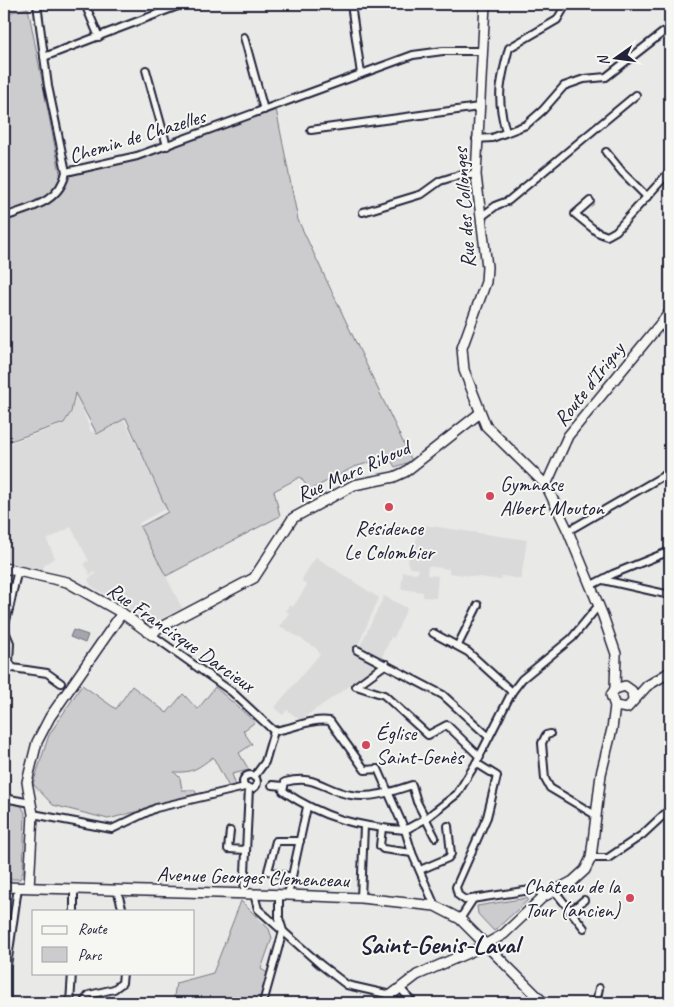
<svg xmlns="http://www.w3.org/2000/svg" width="674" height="1007" viewBox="0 0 674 1007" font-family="Caveat,sans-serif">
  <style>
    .built { fill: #dadada }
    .green { fill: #ccccce; stroke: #777784 }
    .water { fill: #a5a5ac; stroke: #71717f }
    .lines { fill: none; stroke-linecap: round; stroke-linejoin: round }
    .street-casing { stroke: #22223b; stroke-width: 10 }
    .secondary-casing { stroke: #22223b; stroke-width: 12 }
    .street { stroke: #f6f6f2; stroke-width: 6 }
    .secondary { stroke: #f6f6f2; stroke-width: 9 }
    .poi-dot { fill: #d1495b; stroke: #f6f6f2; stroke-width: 2 }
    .labels { text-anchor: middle; stroke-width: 4; stroke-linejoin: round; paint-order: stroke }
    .street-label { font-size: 21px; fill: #22223b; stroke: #f6f6f2 }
    .poi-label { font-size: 21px; fill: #22223b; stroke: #f6f6f2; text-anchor: start }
    .district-label { font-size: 26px; font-weight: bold; fill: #22223b; stroke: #f6f6f2 }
  </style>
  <rect width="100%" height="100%" fill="#e9e9e7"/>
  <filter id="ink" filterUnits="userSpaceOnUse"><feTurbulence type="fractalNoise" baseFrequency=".02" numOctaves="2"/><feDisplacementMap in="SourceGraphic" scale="10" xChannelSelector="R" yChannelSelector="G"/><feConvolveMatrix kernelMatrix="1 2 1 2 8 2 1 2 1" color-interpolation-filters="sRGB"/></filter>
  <g filter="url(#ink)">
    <g class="built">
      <polygon points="74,387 91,432 123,417 167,508 139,523 182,608 157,621 147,619 91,586 88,579 96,574 94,572 91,575 88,573 90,572 84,565 85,562 89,561 71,527 47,540 55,558 45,564 43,570 4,563 4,445 64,424 72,411 75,398"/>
      <polygon points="424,525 527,540 521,579 502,576 501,580 449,573 449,569 428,566 427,575 438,576 436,598 423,597 423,592 401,589 403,572 418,573 418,569 410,568 408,563 409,555 413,555 417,536"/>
      <polygon points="316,557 379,598 355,652 380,665 300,720 287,710 283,715 274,708 320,654 316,648 280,626 289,613 286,611 289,605 293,607 307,585 302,581 303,577"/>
      <polygon points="384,596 407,608 394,638 391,637 381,659 359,648"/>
    </g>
    <g class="green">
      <polygon points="28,8 61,178 146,157 276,109 298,220 412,461 395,467 389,457 354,467 310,490 300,477 274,491 280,516 166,576 140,527 168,512 126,418 97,434 75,393 71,412 64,423 4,443 4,14"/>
      <path d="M82,685L116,709L132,686L167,713L183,694C189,699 191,704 198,709L215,687L255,722L243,731L252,744L239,753L249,770L232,774L236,786L230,789L213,757C198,768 193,773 174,772L180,778L182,790H195L197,796L108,819L53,805L33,784L49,735Z"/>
      <polygon points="8,802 21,805 25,813 23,872 20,879 4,879 4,807"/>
      <polygon points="527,898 528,900 494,931 478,914 477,906"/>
      <polygon points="241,901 269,929 272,938 261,969 269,974 260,1003 173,1003 176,983 213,973"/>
    </g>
    <polygon class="water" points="73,630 88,635 85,643 70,637"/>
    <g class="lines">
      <defs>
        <g id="street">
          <polyline points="37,4 48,86 66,172"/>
          <polyline points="85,4 99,37"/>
          <polyline points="351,4 361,74"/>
          <polyline points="244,37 264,110"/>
          <polyline points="44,57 183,4"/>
          <polyline points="146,70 167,146"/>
          <polyline points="311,130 479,107"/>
          <path d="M506,132C496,97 500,83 509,48L557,20L564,8L562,4"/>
          <polyline points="476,139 492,138 526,125 543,110 564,86 584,79 606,77 670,27"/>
          <polyline points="606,152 623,173 647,197"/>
          <polyline points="590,201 575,214 597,232 607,236 616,231 670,171"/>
          <polyline points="363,212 422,194 440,181 459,175 476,175"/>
          <path d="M4,217C29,208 60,203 66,172L137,156L413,55L443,51H481"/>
          <polyline points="481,217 497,205 508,201 636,95"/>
          <polyline points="660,324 670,333"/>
          <polyline points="568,531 670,472"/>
          <polyline points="603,580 670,595"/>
          <polyline points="590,586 613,574 670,551"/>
          <path d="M4,626C11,608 12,590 18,571"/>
          <polyline points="4,629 10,643 9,662 13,668 47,673 61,683"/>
          <polyline points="433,633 468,652 512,692"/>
          <polyline points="152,635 232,692 274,731"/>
          <polyline points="458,645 478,605"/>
          <polyline points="357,650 443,695 489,737"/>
          <polyline points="356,686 384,695 428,735 447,725 480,757"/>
          <polyline points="356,686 386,664"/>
          <path d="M274,731C293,729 310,718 330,721L365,770L378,769L405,830L412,853L435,906"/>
          <polyline points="550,734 546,735 542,743 545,779 550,788 597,816"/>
          <polyline points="476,763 497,776 487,817 456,887 458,895 465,900 537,889 543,897"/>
          <circle cx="250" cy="782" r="7"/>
          <polyline points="254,777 265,762 274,731"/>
          <polyline points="272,785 284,786"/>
          <polyline points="4,798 31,803"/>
          <polyline points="33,814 112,829 156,808 245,787"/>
          <polyline points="382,828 380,846 383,849 412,853"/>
          <path d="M405,830C357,827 323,818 283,791L285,782C317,774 322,790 351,795C371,799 394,791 412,785L417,802L435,837"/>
          <polyline points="405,830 425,819 457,794 476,763 512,692 522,679 572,638 599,605"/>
          <polyline points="230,831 228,849 246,850"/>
          <polyline points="591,858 608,858 642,835 670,809"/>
          <polyline points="420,870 448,858 451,854 448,826"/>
          <polyline points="291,877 268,871 276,841 300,841"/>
          <polyline points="117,890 123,911"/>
          <polyline points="554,890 584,928"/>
          <polyline points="244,894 249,788"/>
          <polyline points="254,894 258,909 321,965 347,985 391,995"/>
          <polyline points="288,895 307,807"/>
          <polyline points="361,898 364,826"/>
          <polyline points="74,911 74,889"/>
          <polyline points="571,911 584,900"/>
          <polyline points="460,919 473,899"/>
          <polyline points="401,989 413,1003"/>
          <polyline points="7,1003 7,966 18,887"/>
          <polyline points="70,1003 72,973"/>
          <polyline points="83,1003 89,995 114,989 122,983 123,973"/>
          <polyline points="263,1003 283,931 279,918 279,895"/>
          <polyline points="596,1003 599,988"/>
        </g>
        <g id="secondary">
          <polyline points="485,4 476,175 487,267 486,282 462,348 464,370 486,426 546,485 568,531 603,616 616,654 615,689"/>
          <polyline points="546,485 568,436 670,312"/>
          <polyline points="4,568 67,582 122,613 152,635 157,629 254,578 293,518 354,485 394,477 405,472 480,413"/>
          <polyline points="633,701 632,691 625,686 615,689 611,695 615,706 627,708 647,686 670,672"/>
          <polyline points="4,887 288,895 361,898 435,906 460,919 544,1003"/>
          <polyline points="29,887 33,814 27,782 37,742 50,717 122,613"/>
          <polyline points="391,1003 391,995 417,975 479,948 504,934 543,897 573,881 585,870 591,858 601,774 612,729 615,706"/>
        </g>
      </defs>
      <use href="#street" class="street-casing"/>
      <use href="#secondary" class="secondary-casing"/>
      <use href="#street" class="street"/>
      <use href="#secondary" class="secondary"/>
    </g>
  </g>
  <g class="poi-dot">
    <circle cx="490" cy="496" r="5"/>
    <circle cx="389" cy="507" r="5"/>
    <circle cx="366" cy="745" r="5"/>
    <circle cx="630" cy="898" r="5"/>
  </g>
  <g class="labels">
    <g class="street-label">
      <text transform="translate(137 136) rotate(-17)" y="7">Chemin de Chazelles</text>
      <text transform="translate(464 208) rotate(-94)" y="7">Rue des Collonges</text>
      <text transform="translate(589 384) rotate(-52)" y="7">Route d'Irigny</text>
      <text transform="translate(353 471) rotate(-24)" y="7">Rue Marc Riboud</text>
      <text transform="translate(181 637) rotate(35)" y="7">Rue Francisque Darcieux</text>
      <text transform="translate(253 877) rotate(2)" y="7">Avenue Georges Clemenceau</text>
    </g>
    <g class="poi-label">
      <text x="500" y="491">Gymnase<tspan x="500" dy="24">Albert Mouton</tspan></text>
      <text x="389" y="535" text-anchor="middle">Résidence<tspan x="389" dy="24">Le Colombier</tspan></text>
      <text x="376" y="740">Église<tspan x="376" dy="24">Saint-Genès</tspan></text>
      <text x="620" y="893" text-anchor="end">Château de la<tspan x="620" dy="24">Tour (ancien)</tspan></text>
    </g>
    <g class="district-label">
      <text x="439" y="953">Saint-Genis-Laval</text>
    </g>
  </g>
  <rect width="674" height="1007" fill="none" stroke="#f6f6f2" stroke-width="20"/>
  <rect x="10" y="10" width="654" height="987" fill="none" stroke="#22223b" stroke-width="2" filter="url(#ink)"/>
  <rect x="32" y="910" width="162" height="65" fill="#f6f6f2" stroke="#a1a1a9"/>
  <rect x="42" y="926" width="25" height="8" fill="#f6f6f2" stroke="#a1a1a9"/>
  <text x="78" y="934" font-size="15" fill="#22223b">Route</text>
  <rect x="42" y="947" width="25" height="15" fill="#ccccce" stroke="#a1a1a9"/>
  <text x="78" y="960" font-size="15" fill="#22223b">Parc</text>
  <g transform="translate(616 58) rotate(256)" stroke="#f6f6f2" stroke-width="4" paint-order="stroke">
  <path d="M0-4L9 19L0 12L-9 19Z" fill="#22223b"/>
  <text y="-8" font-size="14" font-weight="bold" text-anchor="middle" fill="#22223b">N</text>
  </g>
</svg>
